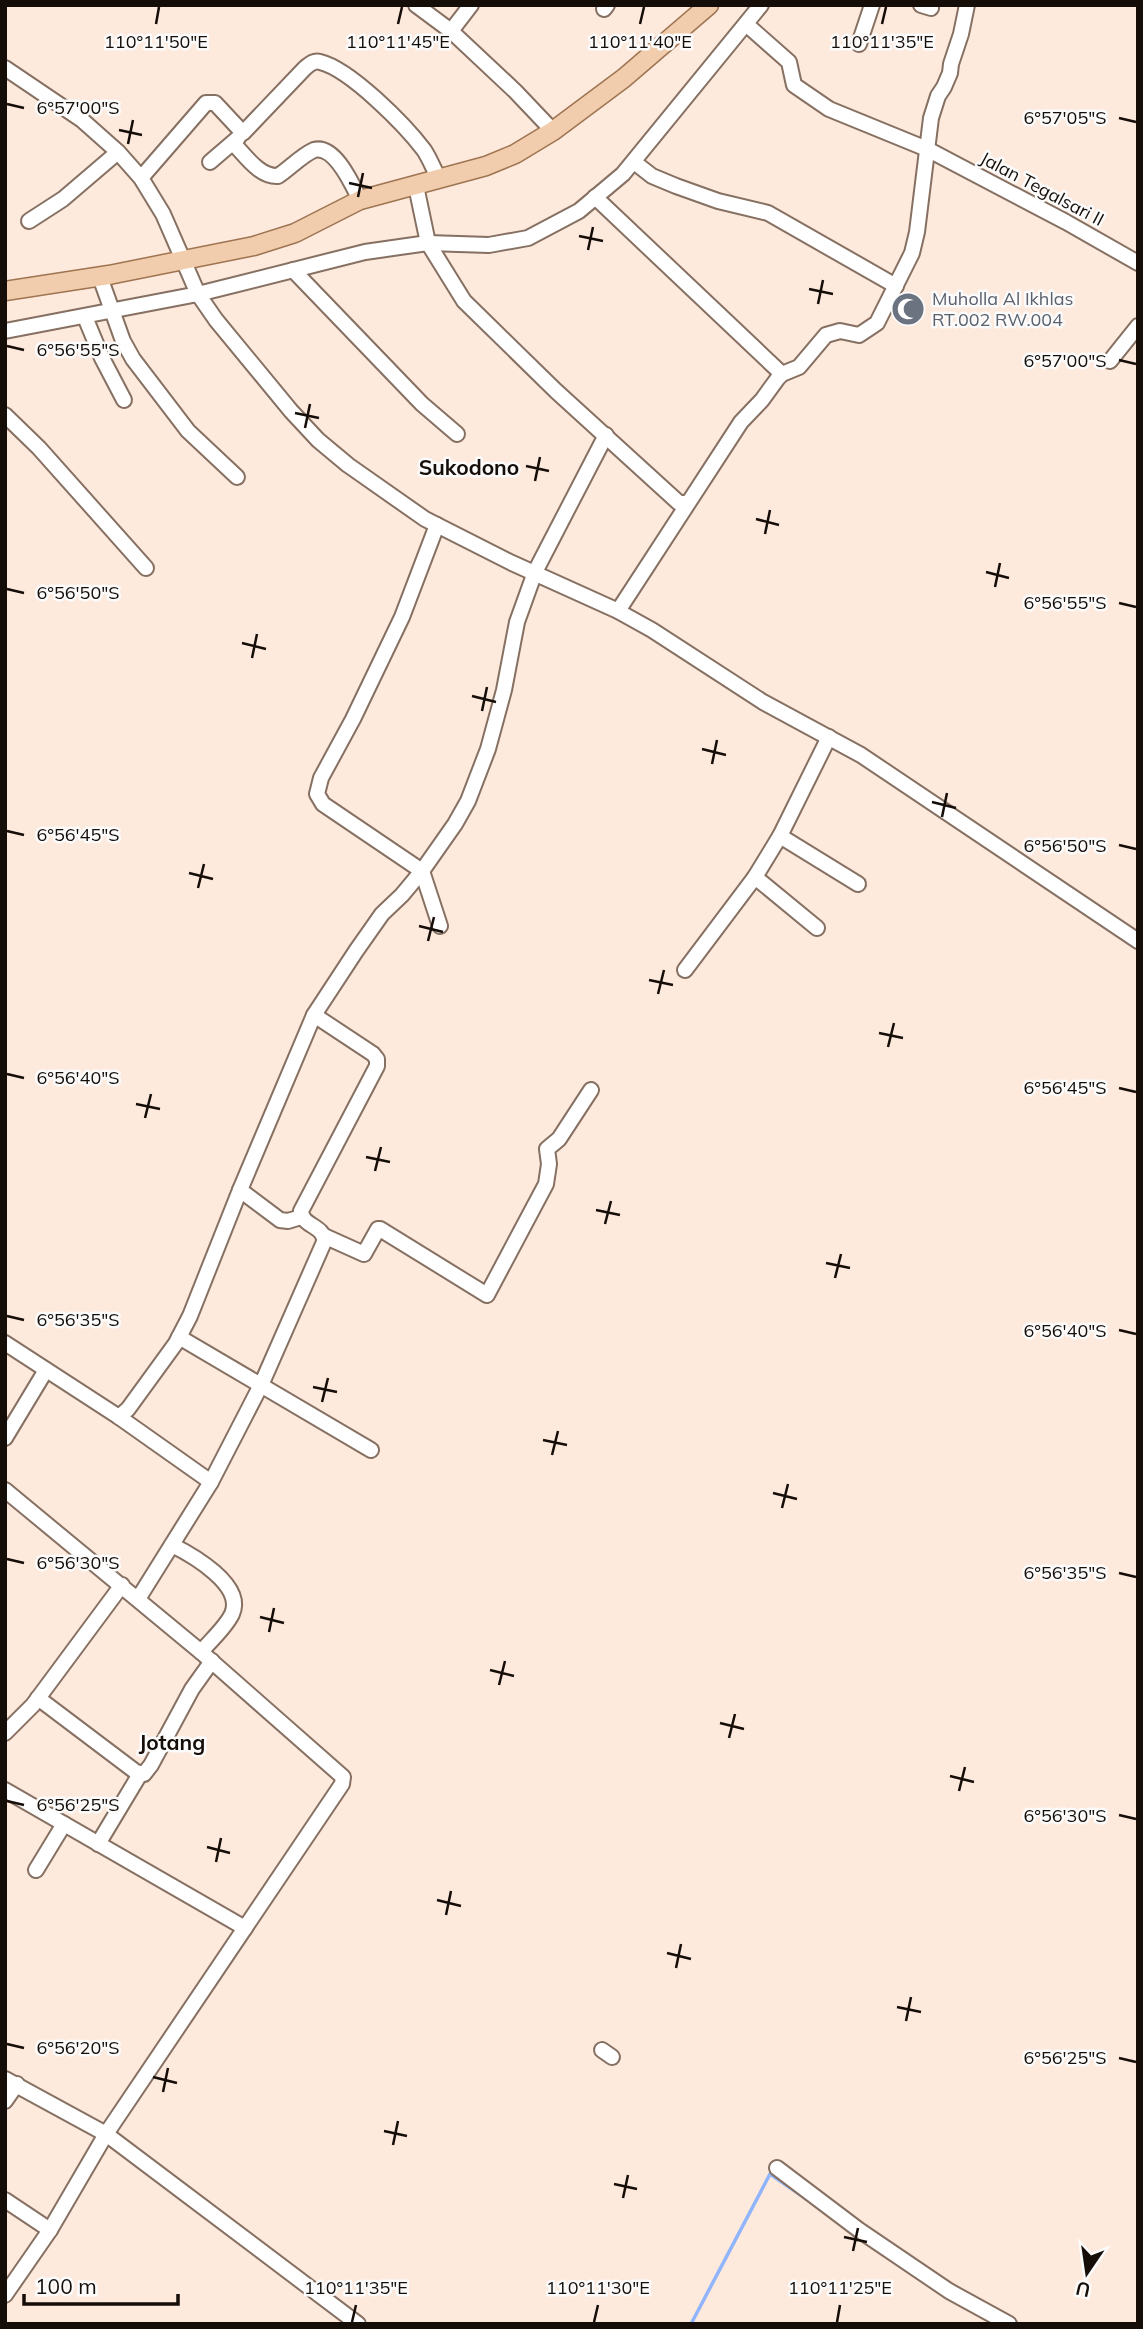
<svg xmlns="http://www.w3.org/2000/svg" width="1143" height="2329" viewBox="0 0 1143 2329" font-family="Mulish,sans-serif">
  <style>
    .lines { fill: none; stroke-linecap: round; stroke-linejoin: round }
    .stream { stroke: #90b5fd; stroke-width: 3.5 }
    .minor-casing { stroke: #867062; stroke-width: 18 }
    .major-casing { stroke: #9e7451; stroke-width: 21 }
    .minor { stroke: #fff; stroke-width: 14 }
    .major { stroke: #f1cdae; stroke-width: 18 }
    .ticks { fill: none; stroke: #150d08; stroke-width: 2.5 }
    .labels { text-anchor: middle; stroke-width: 5; stroke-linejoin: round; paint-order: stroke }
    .street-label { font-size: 18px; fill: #150d08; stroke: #fbfbfb }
    .worship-label { font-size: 18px; fill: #5b616d; stroke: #fbfbfb; text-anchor: start }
    .quarter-label { font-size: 21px; font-weight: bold; fill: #150d08; stroke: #fbfbfb }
    .ticks-label { font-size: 18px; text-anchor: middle; fill: #150d08; stroke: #fbfbfb; stroke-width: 5; stroke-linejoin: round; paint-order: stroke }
  </style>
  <rect width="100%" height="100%" fill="#fee9dd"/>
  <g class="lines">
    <polyline class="stream" points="691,2324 770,2174 818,2207"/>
    <defs>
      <g id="minor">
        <polyline points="416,5 451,31"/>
        <polyline points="471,5 451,31 515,91 553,131"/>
        <polyline points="921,5 931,8"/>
        <polyline points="604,9 607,5"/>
        <polyline points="746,24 789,62 794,85 829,109 927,149 1066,222 1138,263"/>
        <polyline points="859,44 872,5"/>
        <polyline points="5,68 82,120 118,152 141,178 163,214 198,294 216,320 291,411 318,440 348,465 425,519 512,563 616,610 652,630 763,702 861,755 1138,941"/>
        <path d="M233,143C245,155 259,177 278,176C289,169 302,155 314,150C335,144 353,186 360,200"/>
        <polyline points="210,162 238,138"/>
        <polyline points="634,162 652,176 676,186 718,201 768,213 896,286"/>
        <path d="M141,178L206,103H215L243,133L305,68C310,64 314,60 320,62C350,69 405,125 424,150C430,159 434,170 439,179"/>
        <polyline points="416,186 428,243 464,301 556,391 679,503 687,503"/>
        <polyline points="595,197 782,374"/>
        <polyline points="29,221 63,199 118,152"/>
        <polyline points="293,270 422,404 457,434"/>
        <polyline points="100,277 123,341 133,359 188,431 237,477"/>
        <polyline points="85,317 102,358 124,400"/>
        <polyline points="5,331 198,294 365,252 428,243 489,245 528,238 579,211 623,174 761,5"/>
        <polyline points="1110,361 1138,326"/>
        <polyline points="5,415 39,448 146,568"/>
        <polyline points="437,525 402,617 353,719 321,778 317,794 323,804 422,871 440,926"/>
        <polyline points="618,611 741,422 762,400 778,378 782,374 799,367 826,335 840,331 859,335 877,323 912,253 917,232 931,118 938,96 944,87 950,73 951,64 961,34 967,5"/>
        <polyline points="780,836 858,884"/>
        <polyline points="755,877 817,928"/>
        <polyline points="685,970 755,877 780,836 829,737"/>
        <polyline points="240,1190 280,1220 288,1221 301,1217"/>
        <polyline points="324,1236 364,1254 378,1229 380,1229 487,1295 546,1184 549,1164 547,1149 559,1139 591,1090"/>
        <polyline points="179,1337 371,1450"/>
        <path d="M5,1343L119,1417L211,1482L262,1383L324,1242C325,1225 302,1227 301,1211L377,1066V1059L373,1054L314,1015"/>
        <polyline points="119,1417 128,1409 176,1343 190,1316 240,1190 314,1015 356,951 382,914 402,895 422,871 455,824 468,801 488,749 504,690 517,622 535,572 606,435"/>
        <polyline points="5,1438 46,1370"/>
        <polyline points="5,1490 201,1652 343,1777 342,1784 106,2134 50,2230 5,2295"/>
        <path d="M172,1545C192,1555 245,1585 232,1614C226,1627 211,1640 201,1652"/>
        <polyline points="138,1599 211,1482"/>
        <polyline points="38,1698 136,1772 144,1774 151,1765 192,1689 212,1661"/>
        <polyline points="5,1733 33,1705 122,1585"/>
        <polyline points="5,1790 245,1928"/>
        <polyline points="98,1844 140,1774"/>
        <polyline points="36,1870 64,1824"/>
        <polyline points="602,2050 612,2057"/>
        <polyline points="5,2079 106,2134 358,2324"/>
        <polyline points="5,2101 17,2084"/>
        <polyline points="777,2168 859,2230 949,2291 1009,2324"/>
        <polyline points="5,2200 50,2230"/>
      </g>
      <polyline id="major" points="5,291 109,275 254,246 295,233 360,200 486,166 515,154 553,131 624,78 709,5"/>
    </defs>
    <use href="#minor" class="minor-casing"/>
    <use href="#major" class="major-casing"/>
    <use href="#minor" class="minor"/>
    <use href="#major" class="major"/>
  </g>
  <path class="ticks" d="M156,24L159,7M398,24L402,7M640,24L644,7M882,24L886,7M7,104L24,108M1119,118L1136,122M119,130L142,135M128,144L133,120M349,183L372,188M358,197L363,173M579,236L603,241M588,250L593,227M809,289L833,294M818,304L823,280M7,346L24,350M1119,360L1136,364M295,413L319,418M305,428L310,404M526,466L549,471M535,481L540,457M756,519L779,525M765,534L770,510M986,572L1009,578M995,587L1000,563M7,589L24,593M1119,603L1136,607M242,643L266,649M252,658L257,634M472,696L496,702M482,711L487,687M702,749L726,755M712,764L717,740M932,802L956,808M942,817L947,793M7,831L24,835M1119,845L1136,849M189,873L213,879M198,888L204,864M419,926L443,932M428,941L434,917M649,980L673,985M658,994L664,970M879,1033L903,1038M888,1047L894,1023M7,1074L24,1078M1119,1088L1136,1092M136,1104L160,1109M145,1118L151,1094M366,1157L390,1162M375,1171L381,1147M596,1210L620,1215M605,1224L611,1201M826,1263L850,1268M835,1278L841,1254M7,1316L24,1320M1119,1330L1136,1334M313,1387L337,1392M322,1402L328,1378M543,1440L567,1445M552,1455L558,1431M773,1493L797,1499M782,1508L788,1484M7,1559L24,1563M1119,1573L1136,1577M260,1617L284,1623M269,1632L274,1608M490,1670L514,1676M499,1685L505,1661M720,1723L744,1729M729,1738L735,1714M950,1776L974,1782M959,1791L965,1767M7,1801L24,1805M1119,1815L1136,1819M207,1847L230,1853M216,1862L221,1838M437,1900L461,1906M446,1915L451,1891M667,1953L691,1959M676,1968L681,1944M897,2007L921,2012M906,2021L911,1997M7,2044L24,2048M1119,2058L1136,2062M153,2077L177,2083M163,2092L168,2068M384,2131L407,2136M393,2145L398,2121M614,2184L637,2189M623,2198L628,2175M844,2237L867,2242M853,2251L858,2228M352,2322L356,2305M594,2322L598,2305M837,2322L840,2305"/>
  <defs>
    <symbol id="mosque-disc" viewBox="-11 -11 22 22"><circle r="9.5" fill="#6b7280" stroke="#fbfbfb"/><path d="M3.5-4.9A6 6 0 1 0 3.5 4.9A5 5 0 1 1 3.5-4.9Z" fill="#fff"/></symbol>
  </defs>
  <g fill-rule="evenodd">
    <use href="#mosque-disc" x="889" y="290" width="38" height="38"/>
  </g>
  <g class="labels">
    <g class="street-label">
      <text transform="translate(1042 189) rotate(28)" y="6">Jalan Tegalsari II</text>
    </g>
    <g class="worship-label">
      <text x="932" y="305">Muholla Al Ikhlas<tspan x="932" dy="21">RT.002 RW.004</tspan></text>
    </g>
    <g class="quarter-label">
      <text x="469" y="475">Sukodono</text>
      <text x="172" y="1750">Jotang</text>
    </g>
  </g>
  <g class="ticks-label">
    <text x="156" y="48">110°11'50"E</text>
    <text x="398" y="48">110°11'45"E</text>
    <text x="640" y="48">110°11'40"E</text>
    <text x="882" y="48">110°11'35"E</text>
    <text x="78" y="114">6°57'00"S</text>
    <text x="1065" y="124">6°57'05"S</text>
    <text x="78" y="356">6°56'55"S</text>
    <text x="1065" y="367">6°57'00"S</text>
    <text x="78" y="599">6°56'50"S</text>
    <text x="1065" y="609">6°56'55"S</text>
    <text x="78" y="841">6°56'45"S</text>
    <text x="1065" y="852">6°56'50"S</text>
    <text x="78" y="1084">6°56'40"S</text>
    <text x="1065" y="1094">6°56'45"S</text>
    <text x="78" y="1326">6°56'35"S</text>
    <text x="1065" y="1337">6°56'40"S</text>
    <text x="78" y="1569">6°56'30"S</text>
    <text x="1065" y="1579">6°56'35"S</text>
    <text x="78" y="1811">6°56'25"S</text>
    <text x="1065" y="1822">6°56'30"S</text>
    <text x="78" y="2054">6°56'20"S</text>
    <text x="1065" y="2064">6°56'25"S</text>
    <text x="356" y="2294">110°11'35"E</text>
    <text x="598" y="2294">110°11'30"E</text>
    <text x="840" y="2294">110°11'25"E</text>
  </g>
  <rect width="1143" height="2329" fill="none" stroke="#150d08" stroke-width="14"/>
  <g transform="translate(1087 2273) rotate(193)" stroke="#fbfbfb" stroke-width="5" paint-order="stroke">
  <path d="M0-5L12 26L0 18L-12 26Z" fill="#150d08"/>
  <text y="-10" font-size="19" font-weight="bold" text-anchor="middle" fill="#150d08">U</text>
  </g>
  <path d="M24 2294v10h154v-10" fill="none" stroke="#150d08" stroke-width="3.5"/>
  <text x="35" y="2294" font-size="21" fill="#150d08" stroke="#fbfbfb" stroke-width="5" paint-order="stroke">100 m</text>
</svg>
